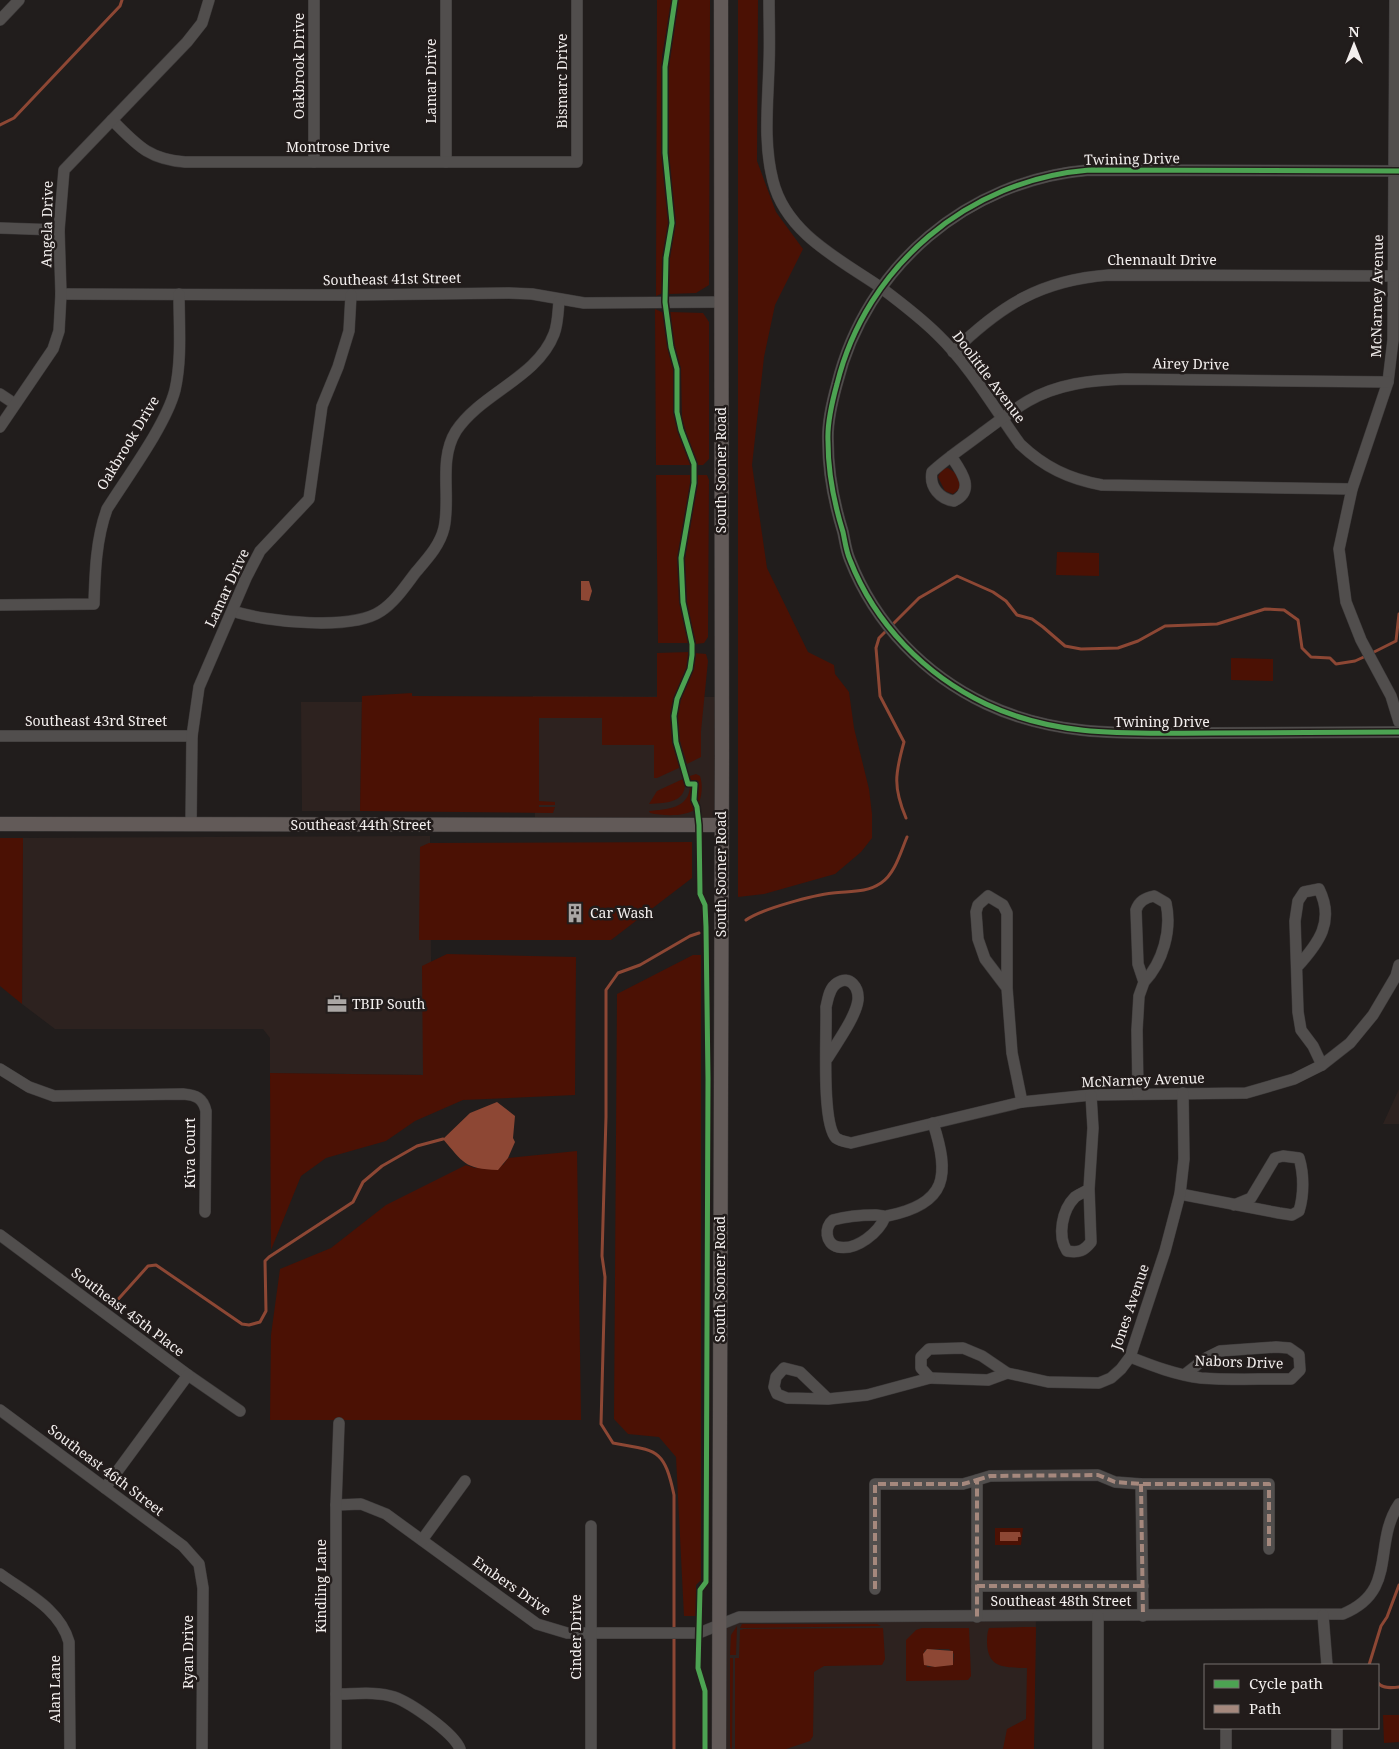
<svg xmlns="http://www.w3.org/2000/svg" width="1399" height="1749" viewBox="0 0 1399 1749" font-family="'Noto Serif',serif">
  <style>
    .built { fill: #2d221f }
    .green { fill: #4b1104; fill-rule: evenodd }
    .water { fill: #8d4734 }
    .lines { fill: none; stroke-linecap: round; stroke-linejoin: round }
    .stream { stroke: #8d4734; stroke-width: 3 }
    .minor-casing { stroke: #3c3939; stroke-width: 12 }
    .major-casing { stroke: #3c3939; stroke-width: 15 }
    .minor { stroke: #514e4d; stroke-width: 11 }
    .major { stroke: #625a58; stroke-width: 14 }
    .quiet { stroke: #a5887d; stroke-width: 4; stroke-dasharray: 8 4; stroke-linecap: butt }
    .cycleway-casing { stroke: #221c1b; stroke-width: 8 }
    .cycleway { stroke: #4ca352; stroke-width: 5 }
    .labels { text-anchor: middle; stroke-width: 5; stroke-linejoin: round; paint-order: stroke }
    .street-label { font-size: 14px; fill: #f3efee; stroke: #221c1b }
    .poi-label { font-size: 14px; fill: #f3efee; stroke: #221c1b; text-anchor: start }
  </style>
  <rect width="100%" height="100%" fill="#211d1c"/>
  <g class="built">
    <polygon points="533,696 722,697 721,825 535,825"/>
    <polygon points="301,702 362,702 360,811 302,811"/>
    <polygon points="430,836 432,1075 270,1073 270,1038 263,1029 55,1029 22,1004 23,838"/>
    <polygon points="1399,1089 1399,1124 1383,1124"/>
    <polygon points="1036,1616 1034,1749 719,1749 719,1625 739,1617"/>
  </g>
  <g class="green">
    <polygon points="657,0 672,0 662,56 664,179 669,215 663,293 656,296"/>
    <polygon points="677,0 710,0 709,280 709,285 696,293 669,294 668,268 675,223 668,153 668,67"/>
    <polygon points="738,0 758,0 757,161 776,212 803,249 775,305 764,357 752,465 767,568 808,652 834,665 835,674 849,692 854,728 869,789 872,814 872,838 861,852 835,874 764,894 738,897"/>
    <polygon points="655,309 664,313 665,331 675,373 676,419 691,465 656,465"/>
    <polygon points="670,312 703,313 709,322 709,459 703,465 697,465 682,420 681,369 672,336"/>
    <polygon points="948,468 957,474 962,487 953,494 945,491 938,477 942,469"/>
    <polygon points="656,475 692,475 679,563 680,599 690,643 658,643"/>
    <polygon points="698,475 707,475 709,480 708,637 704,643 696,644 685,599 684,565"/>
    <polygon points="1057,552 1099,553 1099,576 1056,575"/>
    <path d="M689,652C693,669 674,691 672,708C669,728 677,748 681,767L657,778H654V745H602V718H539V801L555,802V805H539V807H555L553,813L360,811L362,696L412,693V696L657,697V653Z"/>
    <path d="M695,653L706,654L708,661L701,731V757L687,764C682,746 673,725 678,706C682,688 692,672 695,653Z"/>
    <polygon points="1231,658 1273,659 1273,681 1231,680"/>
    <path d="M696,774L700,776C703,785 702,797 698,805L695,802L697,783H690V776Z"/>
    <path d="M685,778C688,803 667,803 649,804L657,791Z"/>
    <path d="M690,786H694L692,803L696,809C684,817 664,816 650,813L649,811C667,809 689,809 690,786Z"/>
    <polygon points="0,838 23,838 22,1004 0,986"/>
    <polygon points="692,842 692,878 611,940 419,940 420,847 429,843"/>
    <polygon points="447,954 576,957 575,1095 463,1100 415,1121 386,1141 326,1158 301,1176 271,1250 270,1073 423,1075 422,966"/>
    <polygon points="693,955 701,955 701,1580 696,1585 696,1616 684,1616 676,1457 659,1437 628,1434 614,1419 617,994"/>
    <polygon points="577,1151 581,1420 270,1420 271,1335 280,1269 331,1248 386,1205 466,1165 475,1168 503,1165 508,1158"/>
    <polygon points="995,1528 1023,1528 1021,1545 995,1545"/>
    <polygon points="877,1624 881,1626 740,1628 742,1624"/>
    <polygon points="737,1626 736,1655 730,1655 731,1635"/>
    <path d="M1026,1627H1036L1034,1749H1003L1007,1729L1026,1719L1027,1668C1007,1667 988,1670 987,1643C987,1638 987,1633 989,1628Z"/>
    <polygon points="883,1628 885,1659 882,1665 824,1666 814,1672 813,1736 810,1741 786,1749 735,1749 735,1658 739,1658 740,1630 744,1629"/>
    <path d="M922,1628H969L971,1676L968,1680L906,1681V1640L916,1630ZM927,1649H949L954,1654L953,1665L927,1667L924,1651Z"/>
    <polygon points="730,1658 733,1658 732,1749 730,1748"/>
    <polygon points="1383,1715 1399,1715 1399,1742 1384,1743"/>
  </g>
  <g class="water">
    <polygon points="581,581 589,581 592,591 589,601 581,600"/>
    <path d="M497,1102L515,1116L513,1138L515,1142L508,1158L498,1170C464,1169 463,1162 443,1139L470,1113Z"/>
    <polygon points="1000,1532 1020,1532 1021,1537 1018,1537 1018,1541 1000,1541"/>
    <polygon points="927,1649 953,1651 953,1665 935,1667 924,1665 923,1654"/>
  </g>
  <g class="lines">
    <g class="stream">
      <polyline points="0,125 14,118 120,6 122,0"/>
      <polyline points="1372,653 1396,641 1399,614"/>
      <path d="M906,818C893,787 895,774 904,742L880,696L876,648L879,638L919,598L957,576L993,592L1006,601L1017,615L1032,619L1043,627L1065,646L1081,649L1118,648L1138,641L1165,626L1217,624L1265,609L1284,610L1298,620L1302,648L1311,657L1330,658L1336,664L1355,661L1366,656"/>
      <path d="M746,920C761,909 814,895 833,893C851,891 866,893 881,883C895,874 901,851 907,837"/>
      <polyline points="113,1305 148,1266 156,1265 242,1324 249,1325 260,1322 266,1311 265,1261 269,1257 353,1202 363,1182 382,1166 417,1146 443,1139"/>
      <polyline points="1369,1665 1381,1626 1387,1617 1399,1585"/>
      <path d="M1378,1683C1383,1689 1392,1688 1399,1687"/>
      <path d="M674,1749V1495C664,1447 656,1451 613,1443L601,1424L605,1277L602,1256L606,1117V990L618,973L640,965L690,936L699,933"/>
    </g>
    <defs>
      <g id="minor">
        <polyline points="314,0 314,162"/>
        <polyline points="446,0 446,162"/>
        <path d="M769,0C769,21 770,43 769,64C768,103 763,143 773,181C786,233 839,259 880,287C900,302 920,317 938,335C970,366 994,408 1020,444C1044,467 1069,479 1102,485L1352,489"/>
        <polyline points="1395,0 1393,340 1388,382 1352,489 1339,549 1346,602 1361,640 1391,696 1399,722"/>
        <polyline points="0,20 19,0"/>
        <path d="M112,120C137,145 148,159 185,162H577V0"/>
        <path d="M1399,171L1089,170C968,180 866,266 837,384C832,402 827,422 828,441C828,472 834,503 843,532C845,541 846,551 850,560C875,624 925,675 986,704C1060,739 1134,733 1213,733C1275,733 1337,732 1399,732"/>
        <polyline points="0,228 59,230"/>
        <polyline points="61,294 351,295 509,293 532,294 584,303 722,302"/>
        <path d="M953,352C1001,305 1041,280 1109,275L1393,276"/>
        <polyline points="0,394 15,404"/>
        <polyline points="0,427 53,349 59,331 61,294 59,230 64,170 187,42 202,23 209,0"/>
        <path d="M951,456C961,471 976,490 954,501C940,499 929,487 932,472C947,458 964,447 981,434C996,423 1011,411 1028,401C1057,384 1092,380 1125,379L1388,382"/>
        <path d="M0,605L94,604C95,572 96,539 107,509C127,477 166,425 175,390C182,359 179,325 179,294"/>
        <path d="M233,611C266,622 352,631 381,611C395,602 406,585 416,572C428,558 440,545 444,528C451,497 438,460 456,431C481,393 537,378 554,334C558,324 558,311 559,301"/>
        <polyline points="0,736 192,736"/>
        <polyline points="191,825 192,736 199,687 246,578 260,551 309,499 322,406 338,367 349,331 351,295"/>
        <path d="M1297,967C1319,943 1335,921 1319,889L1304,892L1298,901L1295,921L1298,1012L1301,1030L1313,1046L1322,1065"/>
        <polyline points="1007,988 1007,913 1003,905 988,896 978,905 976,912 978,939 985,959 1007,988 1012,1053 1022,1102"/>
        <path d="M827,1059C836,1044 856,1017 858,1000C859,988 850,974 837,983C829,988 828,999 826,1007C827,1032 821,1123 836,1138C840,1141 847,1142 851,1143L1022,1102L1091,1095L1246,1093L1294,1079L1322,1065L1350,1043L1373,1015L1396,976L1399,965"/>
        <path d="M0,1069L29,1087L54,1096L183,1094C196,1095 203,1098 206,1111L205,1212"/>
        <path d="M1138,1093L1137,1030L1139,996L1144,982L1138,964L1136,910C1139,901 1145,898 1154,896L1166,903C1172,930 1163,962 1144,982"/>
        <path d="M1089,1189L1091,1242C1084,1251 1079,1253 1067,1251C1057,1236 1062,1210 1075,1197C1079,1194 1085,1192 1089,1189L1093,1128L1091,1095"/>
        <path d="M1180,1194L1279,1213L1292,1215L1299,1211C1304,1195 1304,1174 1299,1158L1283,1156L1275,1158L1251,1198L1234,1205"/>
        <path d="M885,1217C879,1232 857,1251 838,1247C825,1244 824,1227 833,1220C847,1216 862,1215 876,1215C880,1215 883,1217 887,1216C948,1204 950,1175 933,1123"/>
        <polyline points="0,1235 188,1375 240,1411"/>
        <path d="M1130,1357C1153,1366 1176,1375 1201,1378C1226,1380 1253,1379 1279,1379H1291L1300,1370L1299,1355L1289,1348L1276,1347L1220,1351L1206,1358L1184,1375"/>
        <polyline points="930,1378 988,1380 1007,1373"/>
        <polyline points="828,1399 787,1398 777,1394 774,1387 776,1377 784,1368 800,1372 828,1399 867,1395 930,1378 921,1368 921,1357 929,1349 963,1348 982,1356 1007,1373 1048,1382 1099,1383 1111,1378 1121,1369 1130,1357 1165,1251 1180,1194 1184,1159 1183,1093"/>
        <polyline points="0,1410 183,1546 199,1564 203,1588 202,1749"/>
        <polyline points="977,1480 990,1476 1098,1475 1115,1482 1141,1484 1269,1484 1269,1549"/>
        <polyline points="1141,1484 1143,1616"/>
        <polyline points="105,1488 188,1375"/>
        <path d="M336,1505L361,1504L386,1514L537,1624L567,1633H699L739,1617L1343,1614C1399,1591 1372,1544 1399,1504"/>
        <polyline points="422,1540 465,1481"/>
        <path d="M0,1574C26,1593 60,1609 69,1642L70,1749"/>
        <polyline points="977,1586 1143,1586"/>
        <polyline points="875,1589 875,1484 963,1484 977,1480 977,1617"/>
        <polyline points="1323,1615 1327,1665"/>
        <polyline points="1098,1616 1098,1749"/>
        <path d="M336,1694C354,1694 377,1691 394,1697C411,1703 454,1733 460,1749"/>
        <polyline points="1337,1728 1337,1749"/>
        <polyline points="336,1749 336,1505 339,1423"/>
        <polyline points="591,1749 591,1526"/>
        <polyline points="1226,1749 1226,1728"/>
      </g>
      <g id="major">
        <polyline points="0,824 721,825"/>
        <polyline points="719,1749 722,757 721,0"/>
      </g>
    </defs>
    <use href="#minor" class="minor-casing"/>
    <use href="#major" class="major-casing"/>
    <use href="#minor" class="minor"/>
    <use href="#major" class="major"/>
    <g class="quiet">
      <polyline points="977,1480 990,1476 1098,1475 1115,1482 1141,1484 1269,1484 1269,1549"/>
      <polyline points="1141,1484 1143,1616"/>
      <polyline points="977,1586 1143,1586"/>
      <polyline points="875,1589 875,1484 963,1484 977,1480 977,1617"/>
    </g>
    <defs>
      <g id="cycleway">
        <polyline points="675,0 665,67 665,153 672,223 666,258 665,302 671,347 677,369 677,412 681,430 694,464 694,483 681,558 683,602 692,644 692,655 690,669 677,699 674,716 676,742 688,784 695,784 694,800 697,807 699,825 700,894 705,905 706,927 708,1078 706,1582 700,1590 698,1668 705,1691 705,1749"/>
        <path d="M1399,171L1089,170C968,180 866,266 837,384C832,402 827,422 828,441C828,472 834,503 843,532C845,541 846,551 850,560C875,624 925,675 986,704C1060,739 1134,733 1213,733C1275,733 1337,732 1399,732"/>
      </g>
    </defs>
    <use href="#cycleway" class="cycleway-casing"/>
    <use href="#cycleway" class="cycleway"/>
  </g>
  <defs>
    <symbol id="building-bare" viewBox="-9 -9 18 18"><path d="M-4-6H4V6H1V3H-1V6H-4ZM-2.5-4.3h1.7v1.8h-1.7ZM.8-4.3h1.7v1.8H.8ZM-2.5-1h1.7V.8h-1.7ZM.8-1h1.7V.8H.8Z" fill="#aaa6a4" stroke="#221c1b" stroke-width="2.5" paint-order="stroke"/></symbol>
    <symbol id="office-bare" viewBox="-9 -9 18 18"><path d="M-6-3h4V-5.5h4V-3h4V5H-6ZM-1-4.5V-3h2v-1.5ZM-6 0V1H6V0Z" fill="#aaa6a4" stroke="#221c1b" stroke-width="2.5" paint-order="stroke"/></symbol>
  </defs>
  <g fill-rule="evenodd">
    <use href="#building-bare" x="561" y="899" width="28" height="28"/>
    <use href="#office-bare" x="323" y="990" width="28" height="28"/>
  </g>
  <g class="labels">
    <g class="street-label">
      <text transform="translate(299 66) rotate(-90)" y="5">Oakbrook Drive</text>
      <text transform="translate(431 81) rotate(-90)" y="5">Lamar Drive</text>
      <text transform="translate(562 81) rotate(-90)" y="5">Bismarc Drive</text>
      <text x="338" y="152">Montrose Drive</text>
      <text transform="translate(1132 159) rotate(-1)" y="5">Twining Drive</text>
      <text transform="translate(47 224) rotate(-89)" y="5">Angela Drive</text>
      <text x="1162" y="265">Chennault Drive</text>
      <text transform="translate(392 279) rotate(-1)" y="5">Southeast 41st Street</text>
      <text transform="translate(1377 296) rotate(-89)" y="5">McNarney Avenue</text>
      <text transform="translate(1191 364) rotate(1)" y="5">Airey Drive</text>
      <text transform="translate(989 377) rotate(53)" y="5">Doolittle Avenue</text>
      <text transform="translate(128 443) rotate(-59)" y="5">Oakbrook Drive</text>
      <text transform="translate(721 470) rotate(-90)" y="5">South Sooner Road</text>
      <text transform="translate(227 588) rotate(-65)" y="5">Lamar Drive</text>
      <text x="96" y="726">Southeast 43rd Street</text>
      <text x="1162" y="727">Twining Drive</text>
      <text x="361" y="830">Southeast 44th Street</text>
      <text transform="translate(721 874) rotate(-90)" y="5">South Sooner Road</text>
      <text transform="translate(1143 1080) rotate(-2)" y="5">McNarney Avenue</text>
      <text transform="translate(190 1153) rotate(-90)" y="5">Kiva Court</text>
      <text transform="translate(720 1279) rotate(-90)" y="5">South Sooner Road</text>
      <text transform="translate(1130 1307) rotate(-71)" y="5">Jones Avenue</text>
      <text transform="translate(128 1312) rotate(37)" y="5">Southeast 45th Place</text>
      <text transform="translate(1239 1362) rotate(2)" y="5">Nabors Drive</text>
      <text transform="translate(106 1470) rotate(37)" y="5">Southeast 46th Street</text>
      <text transform="translate(321 1586) rotate(-90)" y="5">Kindling Lane</text>
      <text transform="translate(512 1586) rotate(35)" y="5">Embers Drive</text>
      <text x="1061" y="1606">Southeast 48th Street</text>
      <text transform="translate(576 1637) rotate(-90)" y="5">Cinder Drive</text>
      <text transform="translate(188 1652) rotate(-90)" y="5">Ryan Drive</text>
      <text transform="translate(55 1689) rotate(-90)" y="5">Alan Lane</text>
    </g>
    <g class="poi-label">
      <text x="590" y="918">Car Wash</text>
      <text x="352" y="1009">TBIP South</text>
    </g>
  </g>
  <rect x="1204" y="1664" width="175" height="65" fill="#221c1b" stroke="#76706f"/>
  <rect x="1214" y="1680" width="25" height="8" fill="#4ca352" stroke="#76706f"/>
  <text x="1249" y="1689" font-size="15" fill="#f3efee">Cycle path</text>
  <rect x="1214" y="1705" width="25" height="8" fill="#a5887d" stroke="#76706f"/>
  <text x="1249" y="1714" font-size="15" fill="#f3efee">Path</text>
  <g transform="translate(1354 45)" stroke="#221c1b" stroke-width="4" paint-order="stroke">
  <path d="M0-4L9 19L0 12L-9 19Z" fill="#f3efee"/>
  <text y="-8" font-size="14" font-weight="bold" text-anchor="middle" fill="#f3efee">N</text>
  </g>
</svg>
